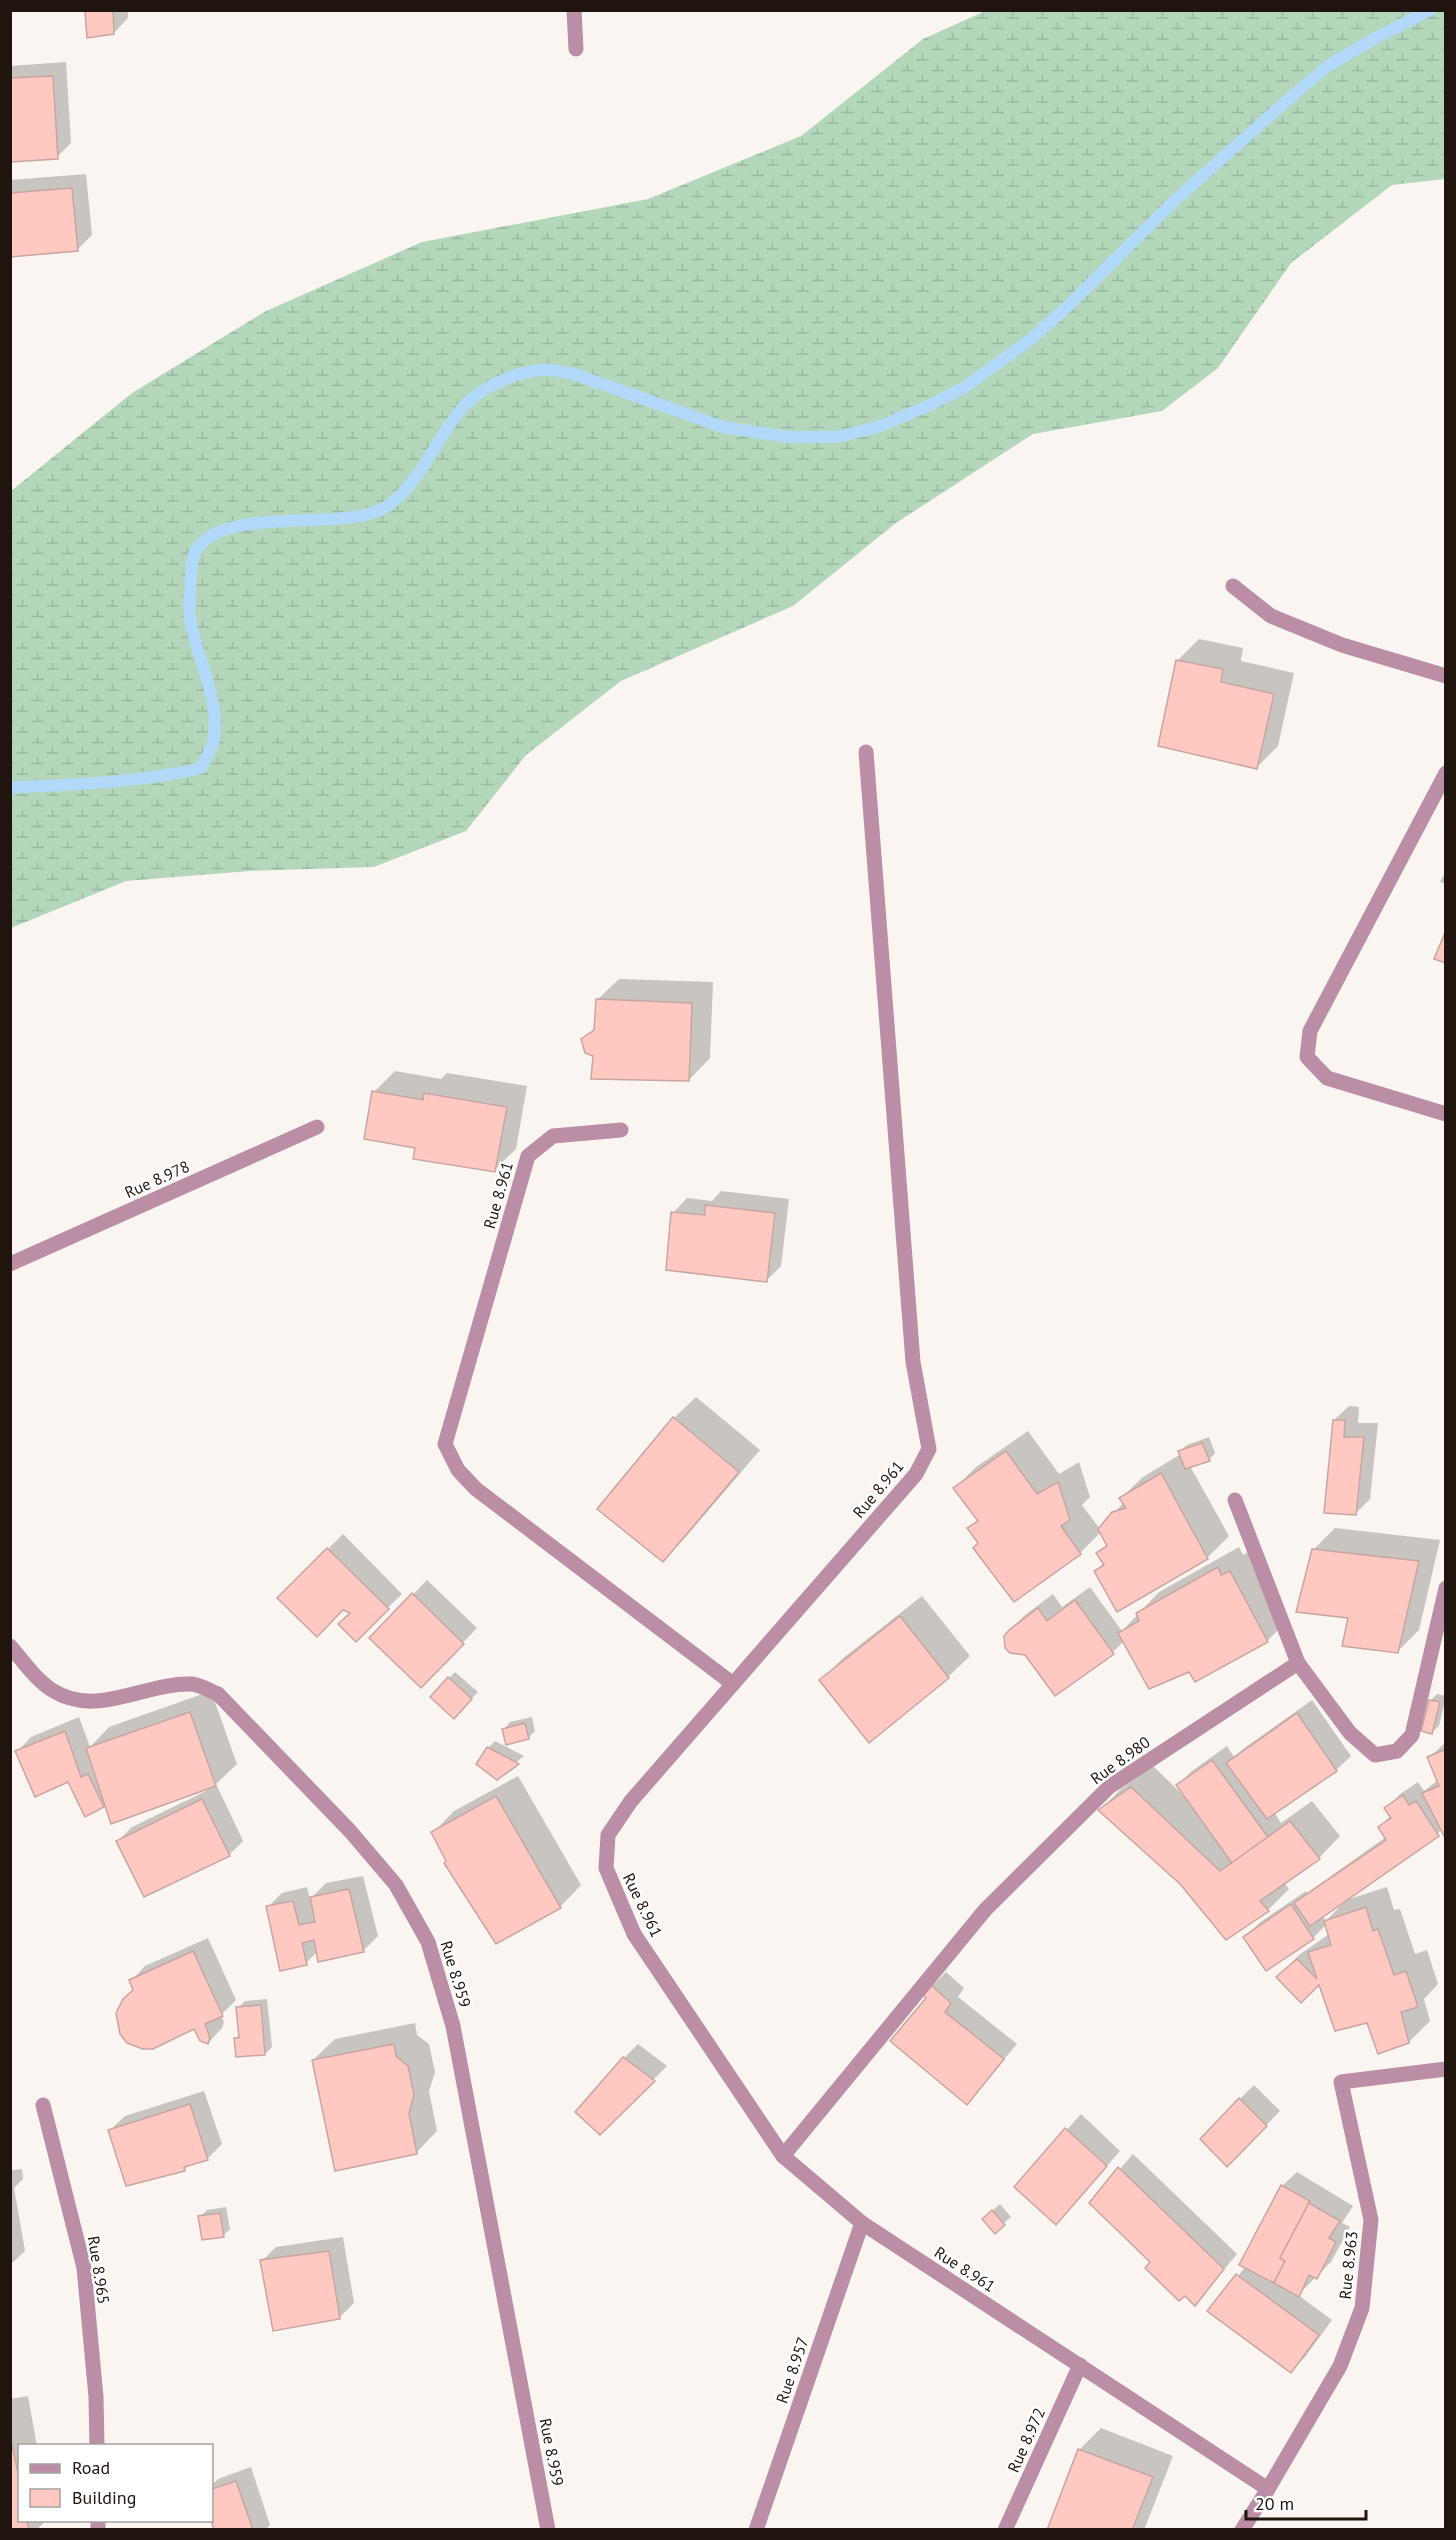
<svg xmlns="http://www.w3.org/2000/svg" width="1456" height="2540" viewBox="0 0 1456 2540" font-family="'PT Sans',sans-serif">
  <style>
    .wetland { fill: url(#wetland-marsh) }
    .shadow { fill: #0003; fill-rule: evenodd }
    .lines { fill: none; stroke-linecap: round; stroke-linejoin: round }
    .stream { stroke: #b2d8fa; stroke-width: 12 }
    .building { fill: #ffc9c2; stroke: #c8a5a1; stroke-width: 1.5 }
    .minor { stroke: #bb8ea6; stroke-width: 15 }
    .labels { text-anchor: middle; stroke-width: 5; stroke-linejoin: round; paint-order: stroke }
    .street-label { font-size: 16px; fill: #1f150e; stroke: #fff }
  </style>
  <defs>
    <pattern id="wetland-marsh" width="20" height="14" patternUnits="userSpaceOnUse" patternTransform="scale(1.5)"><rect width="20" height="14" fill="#b4d7bc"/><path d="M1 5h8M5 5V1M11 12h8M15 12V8" fill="none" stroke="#9ab8a0"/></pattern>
  </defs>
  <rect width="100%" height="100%" fill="#fbf5f1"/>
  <polygon class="wetland" points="985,11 1445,11 1445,179 1392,185 1291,263 1218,368 1162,411 1033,434 896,523 793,606 621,681 526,755 466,831 374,867 250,871 126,881 11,928 11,491 132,393 266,311 422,242 648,199 801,136 923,39"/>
  <g class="shadow">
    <polygon points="87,10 128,10 128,18 114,33"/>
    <polygon points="66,62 71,143 57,157 10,161 10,66"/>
    <polygon points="86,174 92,235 77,250 10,256 10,180"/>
    <polygon points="1199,639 1243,648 1241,661 1294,673 1278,746 1256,768 1177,661"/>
    <polygon points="1446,871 1446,884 1440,882"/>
    <polygon points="619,979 713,982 710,1058 689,1080 595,1055 583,1040 596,1027 597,1000"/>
    <polygon points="395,1071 441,1079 447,1073 527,1086 516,1149 494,1170 417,1146 374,1092"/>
    <polygon points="721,1191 789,1199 781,1266 767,1280 673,1213 687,1198 712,1201"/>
    <polygon points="696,1397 760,1450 684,1539 663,1560 600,1509 674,1418"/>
    <polygon points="1349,1406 1359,1407 1358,1423 1378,1423 1370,1499 1356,1513 1334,1420"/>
    <polygon points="1028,1431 1059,1474 1079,1462 1090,1497 1082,1505 1100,1529 1124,1502 1121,1498 1143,1477 1181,1454 1180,1451 1187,1445 1209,1437 1215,1453 1209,1460 1190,1466 1229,1536 1207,1558 1117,1610 1096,1571 1104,1563 1098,1553 1108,1544 1101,1532 1080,1553 1014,1600 969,1529 978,1519 955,1488 976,1467"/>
    <polygon points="1335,1528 1440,1540 1419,1630 1398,1651 1350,1616 1313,1550"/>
    <polygon points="343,1534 402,1594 356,1639 352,1612 279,1598"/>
    <polygon points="1239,1547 1243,1555 1251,1550 1289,1619 1268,1640 1196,1680 1190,1670 1124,1641 1113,1652 1055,1694 1010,1630 1025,1615 1053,1594 1062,1607 1090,1587 1122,1631 1159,1592"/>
    <polygon points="427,1580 477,1628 421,1686 371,1638"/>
    <polygon points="922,1596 970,1656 948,1677 870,1741 821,1681 842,1659"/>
    <polygon points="455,1672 478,1692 454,1717 449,1678"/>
    <polygon points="211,1691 237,1764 216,1784 243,1841 229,1855 118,1841 132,1827 210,1789 210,1787 106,1803 103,1806 68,1781 17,1752 31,1737 79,1717 90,1747 109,1727"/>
    <polygon points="1437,1694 1446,1696 1439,1726 1432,1732 1430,1701"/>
    <polygon points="1312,1700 1351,1756 1336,1770 1274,1812 1281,1823 1312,1801 1340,1836 1319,1858 1284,1882 1289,1889 1268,1910 1181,1883 1100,1810 1121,1789 1153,1766 1184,1796 1178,1785 1192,1771 1227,1746 1234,1757 1243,1749"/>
    <polygon points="532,1717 535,1731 528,1738 504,1729 510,1722"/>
    <polygon points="495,1741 524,1756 497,1778 488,1748"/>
    <path d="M1446,1742V1836L1442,1830L1346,1900L1387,1887L1394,1910L1400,1909L1415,1954L1427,1950L1438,1984L1424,1999L1430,2021L1409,2042L1368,2021L1319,1982L1278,1977L1299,1955L1329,1934L1326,1925L1313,1938L1266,1969L1245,1937L1259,1923L1306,1891L1307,1893L1386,1837L1380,1827L1391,1815L1386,1809L1400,1794L1418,1782L1424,1791L1438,1780L1429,1758ZM1342,1902L1343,1903L1326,1921L1323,1916Z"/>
    <polygon points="518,1776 581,1885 560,1907 448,1861 433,1833 454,1811"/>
    <polygon points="363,1876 378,1936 364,1950 319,1960 318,1951 306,1963 268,1907 282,1893 307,1887 310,1899 326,1883"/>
    <polygon points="208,1938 236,2000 221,2015 224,2022 222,2028 208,2043 195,2027 134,1989 131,1981 145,1966"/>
    <polygon points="946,1972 964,1988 958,1997 1017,2044 967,2102 928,1998 932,1986"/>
    <polygon points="267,1999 272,2047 265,2054 236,2038 240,2034 238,2008 245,2001"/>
    <polygon points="415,2023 417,2035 429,2044 435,2072 429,2091 437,2131 416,2153 313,2060 335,2039"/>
    <polygon points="638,2044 667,2066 600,2133 624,2058"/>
    <polygon points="1254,2085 1280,2111 1227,2165 1240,2099"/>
    <polygon points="204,2091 222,2144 207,2159 190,2163 185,2169 127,2184 110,2130 125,2116"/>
    <polygon points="1081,2114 1120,2151 1070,2208 1016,2187"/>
    <polygon points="1133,2154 1237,2254 1195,2304 1091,2203"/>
    <polygon points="10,2160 12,2170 22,2169 23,2179 14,2188 25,2251 10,2265"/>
    <polygon points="1297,2172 1353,2206 1342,2223 1350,2227 1331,2262 1298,2295 1332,2320 1305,2357 1291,2371 1209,2311 1246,2266 1282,2186"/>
    <polygon points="1000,2204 1011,2217 995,2231 991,2212"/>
    <polygon points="226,2207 230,2229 224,2235 200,2217 207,2210"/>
    <polygon points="343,2237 354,2303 339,2318 262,2261 276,2247"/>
    <polygon points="28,2396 37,2446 20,2446 20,2520 46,2520 37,2530 10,2530 10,2399"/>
    <polygon points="1101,2428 1173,2456 1144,2530 1048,2530 1079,2450"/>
    <polygon points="251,2467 270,2525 265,2530 215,2530 212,2518 212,2485 218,2479"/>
  </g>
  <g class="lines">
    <path class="stream" d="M10,788C74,784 138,783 201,768C204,760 211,751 213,743C221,701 199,664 191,624C188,608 190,594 191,578C192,570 191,559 195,552C220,505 334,531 380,510C398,502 413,482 424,465C437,446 449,422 465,405C485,385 523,368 552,370C559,371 567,373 574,374L723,427L788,437H837L878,427L930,405L965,387L1031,339L1068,306L1173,202L1292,96L1328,66L1377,37L1430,10"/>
  </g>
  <g class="building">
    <polygon points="85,10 113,10 114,34 87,38"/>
    <polygon points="53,76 58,159 10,162 10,78"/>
    <polygon points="72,188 78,251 10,257 10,193"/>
    <polygon points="1176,660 1223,669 1221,682 1274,694 1257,769 1158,746"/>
    <polygon points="1446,930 1446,963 1434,959"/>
    <polygon points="596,999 692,1003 689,1081 591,1079 593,1056 585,1053 581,1039 594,1030"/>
    <polygon points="372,1091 423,1100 424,1093 507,1107 495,1172 413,1159 415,1148 364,1139"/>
    <polygon points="705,1205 775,1213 767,1282 666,1270 671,1212 705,1215"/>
    <polygon points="673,1417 739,1472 663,1562 597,1509"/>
    <polygon points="1333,1420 1345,1420 1344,1437 1364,1437 1356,1515 1324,1513"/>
    <polygon points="1202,1443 1210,1461 1185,1469 1178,1451"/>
    <polygon points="1006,1451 1037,1494 1058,1482 1070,1520 1061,1526 1081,1554 1014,1602 973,1548 978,1543 967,1528 978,1521 953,1488"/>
    <polygon points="1161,1473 1208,1559 1117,1612 1094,1571 1104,1565 1096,1553 1107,1546 1098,1529 1112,1512 1126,1508 1119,1498"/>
    <polygon points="327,1548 389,1609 356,1642 338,1624 350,1613 343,1610 317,1637 277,1598"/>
    <polygon points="1312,1549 1419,1561 1398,1653 1342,1646 1348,1618 1296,1612"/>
    <polygon points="1218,1567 1221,1575 1230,1571 1268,1642 1195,1682 1189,1672 1149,1689 1118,1633 1139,1621 1136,1613"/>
    <polygon points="412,1593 464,1644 421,1688 369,1638"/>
    <polygon points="1075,1600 1114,1654 1055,1696 1025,1655 1010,1653 1005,1648 1004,1636 1009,1630 1038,1608 1047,1621"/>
    <polygon points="900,1616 949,1678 869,1743 819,1680"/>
    <polygon points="448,1677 472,1699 454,1719 430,1697"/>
    <polygon points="1429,1700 1440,1702 1432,1734 1421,1731"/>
    <polygon points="190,1712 216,1786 111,1824 86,1748"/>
    <polygon points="1297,1713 1337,1771 1267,1819 1226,1763"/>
    <polygon points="525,1723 529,1739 506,1745 502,1729"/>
    <polygon points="65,1731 81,1777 88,1774 104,1807 85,1817 68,1782 35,1797 15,1751"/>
    <polygon points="487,1747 512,1760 519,1764 497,1780 476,1764"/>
    <polygon points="1446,1749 1446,1840 1422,1793 1439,1786 1427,1757"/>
    <polygon points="1212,1760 1268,1837 1232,1863 1176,1785"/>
    <polygon points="1131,1787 1220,1871 1290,1821 1320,1859 1260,1901 1269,1911 1226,1940 1180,1884 1098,1810"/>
    <polygon points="1403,1795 1409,1805 1416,1801 1439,1836 1310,1926 1294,1903 1386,1840 1378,1827 1391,1818 1384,1808"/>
    <polygon points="496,1796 561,1908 496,1944 444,1863 446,1861 431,1832"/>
    <polygon points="202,1799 230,1856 144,1897 116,1841"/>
    <polygon points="349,1889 364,1952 318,1962 314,1940 302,1943 307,1965 280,1971 266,1906 293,1901 299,1925 315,1922 310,1897"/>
    <polygon points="1291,1904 1314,1939 1266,1971 1243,1937"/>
    <polygon points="1366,1907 1373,1931 1378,1929 1394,1975 1406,1971 1418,2007 1401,2012 1409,2043 1378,2054 1367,2023 1335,2031 1319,1985 1301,2003 1276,1977 1297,1959 1317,1979 1308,1952 1331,1945 1324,1921"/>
    <polygon points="193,1951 223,2016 205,2024 210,2038 208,2044 200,2041 194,2029 153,2049 143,2049 127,2043 120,2034 116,2013 123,1999 133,1990 129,1980"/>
    <polygon points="931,1985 951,2003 945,2012 1004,2059 967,2105 890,2041 926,1998 923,1995"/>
    <polygon points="261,2005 265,2055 236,2057 234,2038 239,2038 236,2007"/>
    <polygon points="394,2044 396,2056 408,2066 414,2095 409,2113 417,2154 335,2171 312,2060"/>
    <polygon points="623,2057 655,2081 600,2135 575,2112"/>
    <polygon points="1239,2098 1267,2126 1227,2167 1200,2139"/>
    <polygon points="190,2104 208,2160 184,2167 185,2171 126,2186 108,2130"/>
    <polygon points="1065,2128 1107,2166 1056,2225 1014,2187"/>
    <polygon points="1118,2167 1224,2269 1195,2306 1185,2296 1179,2301 1145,2268 1150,2262 1089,2203"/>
    <polygon points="1281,2185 1310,2201 1280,2258 1285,2261 1274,2283 1239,2265"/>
    <polygon points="1309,2203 1340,2221 1329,2238 1336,2242 1317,2279 1309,2275 1299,2297 1274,2283 1285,2261 1280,2258"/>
    <polygon points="992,2210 1005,2225 995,2234 982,2219"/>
    <polygon points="220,2213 224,2237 202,2240 198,2216"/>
    <polygon points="329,2251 340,2319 273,2331 260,2260"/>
    <polygon points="1236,2274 1319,2335 1291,2373 1207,2311"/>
    <polygon points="10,2436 20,2482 20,2520 27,2520 29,2530 10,2530"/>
    <polygon points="1078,2449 1153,2477 1132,2530 1047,2530"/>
    <polygon points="236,2481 253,2530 214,2530 211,2520 212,2489"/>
  </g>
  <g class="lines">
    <g class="minor">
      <polyline points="574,10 576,49"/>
      <polyline points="1233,586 1271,616 1342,645 1446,676"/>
      <polyline points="866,752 913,1362 929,1449 916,1474 631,1801 608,1835 606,1868 634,1934 783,2156 862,2223 1268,2489"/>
      <polyline points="1446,773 1310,1031 1307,1057 1327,1078 1446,1114"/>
      <polyline points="621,1130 553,1136 528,1156 445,1444 458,1470 476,1489 733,1684"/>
      <polyline points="10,1264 317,1127"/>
      <polyline points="1235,1500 1298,1663"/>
      <path d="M10,1646C23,1661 36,1680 52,1690C97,1719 145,1682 192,1684C201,1685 210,1691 218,1694L350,1831L396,1885L428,1942L453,2026L548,2530"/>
      <polyline points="43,2105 84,2268 96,2397 97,2446"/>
      <polyline points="783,2156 985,1910 1109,1787 1298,1663 1350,1733 1375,1755 1397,1751 1412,1735 1446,1588"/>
      <polyline points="98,2520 98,2530"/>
      <polyline points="756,2530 862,2223"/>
      <polyline points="1005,2530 1080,2365"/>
      <polyline points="1242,2530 1268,2489 1340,2366 1362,2308 1371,2220 1341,2082 1446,2069"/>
    </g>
  </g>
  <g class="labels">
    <g class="street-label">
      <text transform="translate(157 1179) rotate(-24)" y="6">Rue 8.978</text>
      <text transform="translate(498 1195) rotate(-74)" y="6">Rue 8.961</text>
      <text transform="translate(878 1489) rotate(-50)" y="6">Rue 8.961</text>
      <text transform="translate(1120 1760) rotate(-36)" y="6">Rue 8.980</text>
      <text transform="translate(643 1905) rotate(64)" y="6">Rue 8.961</text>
      <text transform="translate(456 1974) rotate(73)" y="6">Rue 8.959</text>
      <text transform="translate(1348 2265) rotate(-84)" y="6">Rue 8.963</text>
      <text transform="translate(965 2269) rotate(33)" y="6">Rue 8.961</text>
      <text transform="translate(99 2270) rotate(81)" y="6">Rue 8.965</text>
      <text transform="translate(792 2370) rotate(-71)" y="6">Rue 8.957</text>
      <text transform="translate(1026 2440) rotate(-66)" y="6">Rue 8.972</text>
      <text transform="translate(552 2452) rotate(79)" y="6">Rue 8.959</text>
    </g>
  </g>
  <rect width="1456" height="2540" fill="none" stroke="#1f150e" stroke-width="24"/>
  <rect x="18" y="2444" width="195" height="78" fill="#ffffff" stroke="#a5a19f" stroke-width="1.5"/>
  <rect x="30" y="2464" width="30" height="9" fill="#bb8ea6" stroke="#a5a19f" stroke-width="1.5"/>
  <text x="72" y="2474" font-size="18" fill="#1f150e">Road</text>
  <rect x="30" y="2489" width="30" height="18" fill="#ffc9c2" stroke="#a5a19f" stroke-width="1.5"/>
  <text x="72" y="2504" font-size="18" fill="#1f150e">Building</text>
  <path d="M1246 2510v9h120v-9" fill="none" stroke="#1f150e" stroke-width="3"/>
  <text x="1255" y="2510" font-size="18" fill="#1f150e" stroke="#ffffff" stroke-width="4.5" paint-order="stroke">20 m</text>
</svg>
